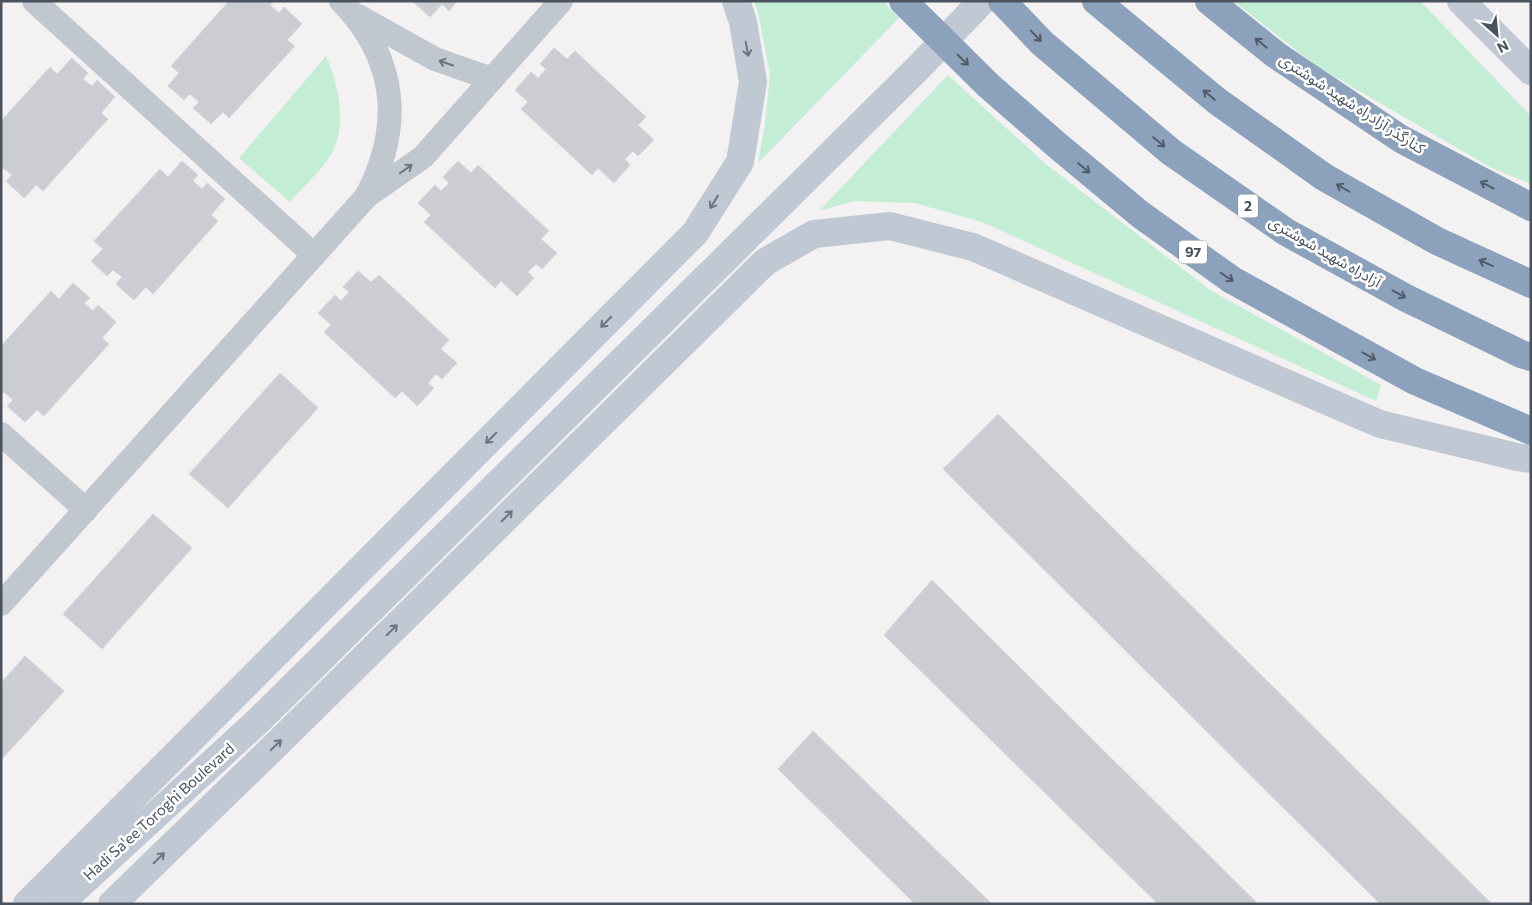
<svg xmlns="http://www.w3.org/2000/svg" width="1532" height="905" viewBox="0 0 1532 905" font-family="Commissioner,'Noto Sans Arabic',sans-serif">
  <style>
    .green { fill: #c3edd5 }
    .building { fill: #cbcdd3; stroke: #d5d7dc }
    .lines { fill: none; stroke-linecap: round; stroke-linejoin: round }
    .street { stroke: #c0c7ce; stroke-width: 24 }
    .secondary { stroke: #c0c8d3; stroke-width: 28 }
    .highway { stroke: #8ca2bc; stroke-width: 28 }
    .oneway { stroke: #515b66 }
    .oneway2 { stroke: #6d7680 }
    .oneway3 { stroke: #6d767f }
    .labels { text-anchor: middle; stroke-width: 5; stroke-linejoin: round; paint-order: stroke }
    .shield { fill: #fff; stroke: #80878e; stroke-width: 1 }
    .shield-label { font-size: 14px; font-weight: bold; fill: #4a535d }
    .street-label { font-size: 15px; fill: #4a535d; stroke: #fff }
  </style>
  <rect width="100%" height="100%" fill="#f3f1f1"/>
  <g class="green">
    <polygon points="754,1 883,1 899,18 758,163 765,125 770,74 758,12"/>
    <polygon points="1233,1 1420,1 1531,116 1531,184 1490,167 1318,67"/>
    <path d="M326,56C339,84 348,128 330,156C322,170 301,189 290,202L239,158Z"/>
    <polygon points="948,75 1047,165 1210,290 1381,385 1376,401 982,222 915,203 854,201 819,211"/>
  </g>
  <g class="building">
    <polygon points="229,1 273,1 270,5 279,13 284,7 302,24 287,40 295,46 229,118 223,112 211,124 193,108 199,102 190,94 184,100 168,86 179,73 171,66"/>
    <polygon points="412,1 457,1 449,11 442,4 430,17"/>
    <polygon points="554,48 567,59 575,51 646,117 638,125 654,140 638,156 633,151 625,159 630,165 614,183 598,168 592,175 521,109 528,102 515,90 531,72 538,78 546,69 540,64"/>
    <polygon points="72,58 88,73 83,79 92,86 97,80 115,97 101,113 108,119 43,191 36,185 24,198 6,181 12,175 3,168 1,170 1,121 50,67 57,74"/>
    <polygon points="182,161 198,175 193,181 202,189 207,183 225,199 211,215 218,221 153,294 146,287 134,300 116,284 122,277 113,270 107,276 91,261 103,249 94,241 160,169 168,177"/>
    <polygon points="458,161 471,173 478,165 549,231 541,239 557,253 542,269 536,264 528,272 534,278 517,296 501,281 495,288 424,222 431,215 418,203 435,185 441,191 449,183 443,177"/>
    <polygon points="358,271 371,282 379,275 449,340 441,349 457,363 442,379 436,374 428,383 434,388 417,406 402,391 395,398 324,332 331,325 318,313 335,295 341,301 349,292 343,287"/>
    <polygon points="73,283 90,298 84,303 93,311 98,305 116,322 102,338 109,344 44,416 37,410 25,422 7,406 13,400 4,392 1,395 1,346 51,291 59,299"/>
    <polygon points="280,373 318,408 228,508 189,474"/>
    <polygon points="998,414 1492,904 1380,904 943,469"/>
    <polygon points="153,514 192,548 102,649 63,614"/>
    <polygon points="932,580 1258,904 1158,904 884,635"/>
    <polygon points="25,656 64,691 1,760 1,683"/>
    <polygon points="813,731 992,904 915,904 778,769"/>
  </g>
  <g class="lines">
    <g class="street">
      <polyline points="34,1 314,255"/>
      <polyline points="358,16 435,59 492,79"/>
      <polyline points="367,196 423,157 561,1"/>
      <polyline points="1,434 86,510"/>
      <path d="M1,604L366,197C403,127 398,59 341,1"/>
    </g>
    <g class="secondary">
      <polyline points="1461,1 1531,71"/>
      <polyline points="27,904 695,233 740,162 753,82 743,22 736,1"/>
      <polyline points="59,904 259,720 918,68 982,1"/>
      <polyline points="112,904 281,740 765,262 814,234 890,226 973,247 1380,424 1517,457 1531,459"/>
    </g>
    <g class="highway">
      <polyline points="903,1 989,86 1058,146 1141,215 1232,280 1415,381 1531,431"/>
      <polyline points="1002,1 1042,43 1171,152 1286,232 1406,298 1521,354 1531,357"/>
      <polyline points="1096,1 1217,101 1324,177 1437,241 1531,284"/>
      <polyline points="1209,1 1276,55 1401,139 1531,207"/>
    </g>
  </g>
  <defs><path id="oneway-shaft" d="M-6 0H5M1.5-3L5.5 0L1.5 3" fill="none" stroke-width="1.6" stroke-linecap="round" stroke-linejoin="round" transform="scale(1.25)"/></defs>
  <g class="oneway">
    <use href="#oneway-shaft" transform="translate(1036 36) rotate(46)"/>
    <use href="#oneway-shaft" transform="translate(1261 43) rotate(-141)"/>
    <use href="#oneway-shaft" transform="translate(963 60) rotate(44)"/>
    <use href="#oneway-shaft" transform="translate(1209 95) rotate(-140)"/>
    <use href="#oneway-shaft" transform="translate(1159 142) rotate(40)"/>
    <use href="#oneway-shaft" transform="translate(1084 168) rotate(40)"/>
    <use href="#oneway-shaft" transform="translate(1487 185) rotate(-152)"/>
    <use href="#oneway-shaft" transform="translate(1343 188) rotate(-150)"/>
    <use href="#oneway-shaft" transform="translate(1486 263) rotate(-156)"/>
    <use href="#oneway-shaft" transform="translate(1227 277) rotate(34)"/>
    <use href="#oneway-shaft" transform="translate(1399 294) rotate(28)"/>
    <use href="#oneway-shaft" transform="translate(1369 356) rotate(29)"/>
  </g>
  <g class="oneway2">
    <use href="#oneway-shaft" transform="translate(747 49) rotate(80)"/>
    <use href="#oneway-shaft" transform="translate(714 202) rotate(122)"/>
    <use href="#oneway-shaft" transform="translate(606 322) rotate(135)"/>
    <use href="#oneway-shaft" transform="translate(491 438) rotate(135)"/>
    <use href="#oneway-shaft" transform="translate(507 516) rotate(-45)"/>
    <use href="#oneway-shaft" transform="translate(392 630) rotate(-45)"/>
    <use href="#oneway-shaft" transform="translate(276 745) rotate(-44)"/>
    <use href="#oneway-shaft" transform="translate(159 858) rotate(-44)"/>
  </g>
  <g class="oneway3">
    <use href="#oneway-shaft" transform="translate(446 63) rotate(-161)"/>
    <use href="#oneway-shaft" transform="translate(406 169) rotate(-35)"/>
  </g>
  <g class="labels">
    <g class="shield">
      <rect x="1238" y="194.5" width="20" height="23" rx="4"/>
      <rect x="1179" y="240.5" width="28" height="23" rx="4"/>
    </g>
    <g class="shield-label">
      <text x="1248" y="211">2</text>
      <text x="1193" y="257">97</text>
    </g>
    <g class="street-label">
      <text transform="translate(1352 104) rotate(33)" y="5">کنارگذر آزادراه شهید شوشتری</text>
      <text transform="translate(1325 252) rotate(30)" y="5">آزادراه شهید شوشتری</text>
      <text transform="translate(159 812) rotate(-42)" y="5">Hadi Sa'ee Toroghi Boulevard</text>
    </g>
  </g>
  <rect width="1532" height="905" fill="none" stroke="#4a535d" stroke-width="5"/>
  <g transform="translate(1497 35) rotate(153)" stroke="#ffffff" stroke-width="4" paint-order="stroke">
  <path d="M0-4L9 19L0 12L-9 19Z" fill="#4a535d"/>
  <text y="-8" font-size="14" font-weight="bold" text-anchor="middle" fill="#4a535d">N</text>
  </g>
</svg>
